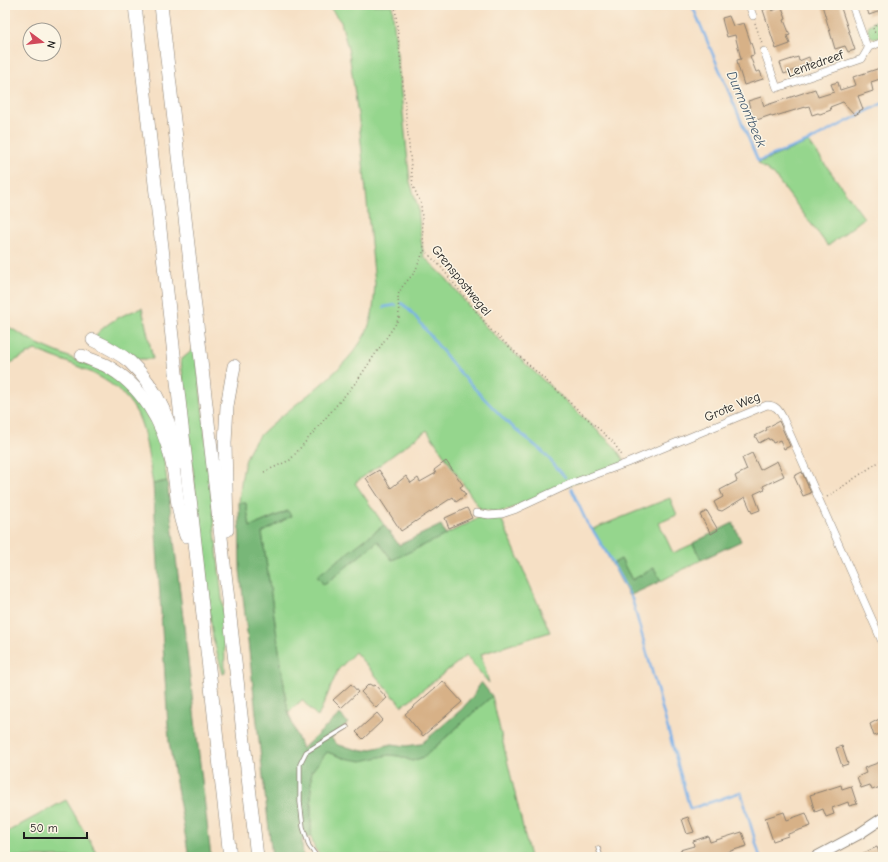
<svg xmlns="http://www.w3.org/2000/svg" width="888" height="862" viewBox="0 0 888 862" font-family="'Comic Neue',sans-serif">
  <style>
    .green { fill: #95d68d; stroke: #587954 }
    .forest { fill: #78b778; stroke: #4a6a4a }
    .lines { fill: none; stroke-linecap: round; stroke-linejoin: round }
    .stream { stroke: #79b1e9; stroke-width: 2.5 }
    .building { fill: #d7b187 }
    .lane-casing { stroke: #897e70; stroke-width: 5 }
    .street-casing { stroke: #897e70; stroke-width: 8 }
    .secondary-casing { stroke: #897e70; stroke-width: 12 }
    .highway-casing { stroke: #897e70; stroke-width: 14 }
    .path { stroke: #897e70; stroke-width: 1.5; stroke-dasharray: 1 3; stroke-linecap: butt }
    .lane { stroke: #fff; stroke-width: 3.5 }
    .street { stroke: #fff; stroke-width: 7 }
    .secondary { stroke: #fff; stroke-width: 10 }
    .highway { stroke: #fff; stroke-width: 13 }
    .labels { text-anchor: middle; stroke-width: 3; stroke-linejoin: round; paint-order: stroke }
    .street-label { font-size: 13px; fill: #1c1c1c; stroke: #fcf5e5 }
    .water-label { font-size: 14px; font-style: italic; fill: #41586e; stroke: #fcf5e5 }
  </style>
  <rect width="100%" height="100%" fill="#fcf5e5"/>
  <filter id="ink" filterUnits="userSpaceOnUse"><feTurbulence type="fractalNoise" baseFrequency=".025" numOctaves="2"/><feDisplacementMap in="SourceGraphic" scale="8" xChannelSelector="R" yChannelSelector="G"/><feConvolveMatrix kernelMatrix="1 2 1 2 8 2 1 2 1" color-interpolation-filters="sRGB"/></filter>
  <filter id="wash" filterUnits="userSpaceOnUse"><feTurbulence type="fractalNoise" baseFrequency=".012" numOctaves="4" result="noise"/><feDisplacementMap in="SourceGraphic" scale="16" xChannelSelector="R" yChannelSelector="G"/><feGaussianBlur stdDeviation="0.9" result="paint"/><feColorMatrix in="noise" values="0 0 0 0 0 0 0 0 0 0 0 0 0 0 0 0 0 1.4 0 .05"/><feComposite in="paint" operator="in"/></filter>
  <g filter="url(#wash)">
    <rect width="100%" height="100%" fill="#f6e0c5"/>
    <g class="green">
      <path d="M328,5H392L410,182L418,207L421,239L424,257L446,278L484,325L615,447L625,462L505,511L495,512L480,509L427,430L355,483L384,525L318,576L324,585L378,541L392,560L475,520L477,517L484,519L501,518L550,632L481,654L489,683L466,656L402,706L355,652L338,670L318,717L302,700L288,713L262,532L291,516L287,511L250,527L246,504L239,503C241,484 242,461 253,444C262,431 276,421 288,411C315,389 360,357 370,322C374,310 374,296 375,283L359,122L349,53L341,22Z"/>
      <path d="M883,19V36C881,37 879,38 877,38C869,39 865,29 870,24C874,21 879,20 883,19Z"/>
      <polygon points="809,142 864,218 828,246 774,175 758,163"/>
      <path d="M142,308L153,359H135L95,336C108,321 124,314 142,308Z"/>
      <path d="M5,324L7,326L38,344L114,376L128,388L152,421L158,435L163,454L167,481L153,484C149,464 147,438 140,420C124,378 73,365 35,350L5,366Z"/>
      <polygon points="196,347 224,618 225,673 223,674 213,638 201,542 181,360"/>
      <polygon points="670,498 677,515 659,523 673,553 693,544 701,560 661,581 654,568 632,580 621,559 612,564 593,529"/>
      <polygon points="492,696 530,857 322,857 315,849 311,837 311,772 327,752 344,758 389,755 399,756 412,761 424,757"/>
      <polygon points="66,800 99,857 5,857 5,833"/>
    </g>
    <g class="forest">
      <polygon points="167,481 211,857 189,857 169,742 153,484"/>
      <polygon points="239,503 246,503 250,527 288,511 291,516 262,533 288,712 302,749 340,714 348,723 331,738 338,745 363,751 392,744 406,746 421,744 462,709 473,696 481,682 492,696 424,757 412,761 399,756 389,755 362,761 344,758 327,752 311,772 311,837 302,839 303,857 272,857 240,570"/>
      <polygon points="733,523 741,541 701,560 693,543"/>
      <polygon points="384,525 399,545 441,525 446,535 392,560 378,541 324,585 317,576"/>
      <polygon points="621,559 632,580 654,568 661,581 629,596 612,564"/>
    </g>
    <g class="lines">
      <g class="stream">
        <polyline points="692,5 758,161 809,141 883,103"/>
        <polyline points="401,303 404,305 414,315 455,367 475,389 507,422 543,452 565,477"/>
        <polyline points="384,307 396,305"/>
        <polyline points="571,488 587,523 594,532 611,560 632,599 690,809 741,792 760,857"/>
      </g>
    </g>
    <g id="blocks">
      <g class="building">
        <polygon points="822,5 840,5 855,50 848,52 845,46 835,49"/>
        <polygon points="866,5 883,5 883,10 869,15"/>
        <polygon points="770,7 772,11 782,7 786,19 784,20 790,35 787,36 790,44 776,49 763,10"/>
        <polygon points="729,16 733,26 744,23 753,49 754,55 750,56 756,72 760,71 763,79 744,85 738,66 737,60 741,59 735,35 727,37 723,23 722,18"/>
        <polygon points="798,57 799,61 809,57 811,64 784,74 780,63"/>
        <polygon points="883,67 883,78 871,82 873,91 858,96 863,109 859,111 860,112 855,115 843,102 830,107 831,110 820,114 818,113 812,115 809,106 772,117 771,115 754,121 748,101 761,97 764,106 815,89 818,97 834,92 831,84 838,82 840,90 856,85 853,77"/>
        <polygon points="779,421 790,446 784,449 780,440 773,443 771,439 769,440 768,438 759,443 755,436 767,430 766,428"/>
        <polygon points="752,453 760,470 777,461 784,476 763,486 765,489 754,494 760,510 752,513 745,497 722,511 718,510 714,502 723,497 720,490 737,481 735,476 747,470 742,458"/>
        <polygon points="446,461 463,485 460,487 466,495 456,502 453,497 401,531 366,478 379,470 391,488 406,476 411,483 418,478 420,482 436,473 434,470"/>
        <polygon points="802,472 811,493 803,496 794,476"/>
        <polygon points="467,508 472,518 449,528 445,518"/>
        <polygon points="707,511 718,530 711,534 700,515"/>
        <polygon points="443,681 462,702 423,736 405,714"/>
        <polygon points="351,684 358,692 341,708 333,700"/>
        <polygon points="369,684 373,686 375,685 387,698 376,708 361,692"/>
        <polygon points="377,713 383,720 363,739 356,732"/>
        <polygon points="883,717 883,733 874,736 870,724"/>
        <polygon points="842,746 848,764 842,766 836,748"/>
        <polygon points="883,761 883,786 872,790 870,785 861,788 857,777 866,773 864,768"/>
        <polygon points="841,785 842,789 851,786 857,804 849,806 848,802 832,808 834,814 826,817 823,809 815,812 810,795"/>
        <polygon points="784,812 787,820 806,813 811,826 788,834 788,836 773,841 765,818"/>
        <polygon points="688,817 694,832 687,834 682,819"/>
        <polygon points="742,832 747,846 711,857 682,857 680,850 694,846 693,841 708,836 710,842"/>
        <polygon points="877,847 881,857 856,857 870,850"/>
      </g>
    </g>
  </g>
  <g filter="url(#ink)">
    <use href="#blocks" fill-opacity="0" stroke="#897e70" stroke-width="1"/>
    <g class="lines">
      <defs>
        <g id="lane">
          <polyline points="598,848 601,857"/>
          <polyline points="317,857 309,846 303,827 300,802 300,764 306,752 347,727"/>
        </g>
        <g id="street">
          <polyline points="749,5 753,16"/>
          <polyline points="852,5 866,44 869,47"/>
          <polyline points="764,51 777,88 862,59 869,47 883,42"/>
          <path d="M476,513L489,515L502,514L514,510L570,484L627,463L767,405C776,405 779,410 783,418L883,644"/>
        </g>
        <polyline id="secondary" points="816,857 859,834 883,818"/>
        <g id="highway">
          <polyline points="135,5 230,857"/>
          <polyline points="161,5 257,857"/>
          <path d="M93,340C106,346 119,353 130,362C158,388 173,426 178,463"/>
          <path d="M82,356C90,359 97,362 105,365C142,385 164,423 172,463C176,480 176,498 180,515C181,522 184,529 186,536"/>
          <polyline points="227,530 225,443 227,406 234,366"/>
        </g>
      </defs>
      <use href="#lane" class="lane-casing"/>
      <use href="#street" class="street-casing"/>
      <use href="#secondary" class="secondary-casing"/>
      <use href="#highway" class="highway-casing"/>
      <g class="path">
        <polyline points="395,5 413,186 421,204 424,250 440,266 491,330 613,442 623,457"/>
        <polyline points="755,23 762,44"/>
        <polyline points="879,33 874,32 873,28 876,25 881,28"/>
        <polyline points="878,35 881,28 883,27"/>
        <polyline points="264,472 290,460 357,381 397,322 399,317 398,295 402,287 415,272 424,250"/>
        <polyline points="827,497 883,459"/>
      </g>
      <use href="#lane" class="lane"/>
      <use href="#street" class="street"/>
      <use href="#secondary" class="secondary"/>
      <use href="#highway" class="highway"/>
    </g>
  </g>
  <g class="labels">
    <g class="street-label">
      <text transform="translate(815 63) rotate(-19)" y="5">Lentedreef</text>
      <text transform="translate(462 280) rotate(51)" y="5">Grenspostwegel</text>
      <text transform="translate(732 406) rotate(-22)" y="5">Grote Weg</text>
    </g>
    <g class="water-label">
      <text transform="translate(747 109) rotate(67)" y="5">Durmontbeek</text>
    </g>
  </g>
  <rect width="888" height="862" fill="none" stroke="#fcf5e5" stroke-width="20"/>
  <g transform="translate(42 42) rotate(105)"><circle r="19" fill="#fcf5e5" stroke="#a29e95"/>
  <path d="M0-3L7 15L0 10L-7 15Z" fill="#d1495b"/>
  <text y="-6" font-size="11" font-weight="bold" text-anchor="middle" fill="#1c1c1c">N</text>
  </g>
  <path d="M24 832v6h63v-6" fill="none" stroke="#1c1c1c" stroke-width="2"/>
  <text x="30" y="832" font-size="12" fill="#1c1c1c" stroke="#fcf5e5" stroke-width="3" paint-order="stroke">50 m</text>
</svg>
